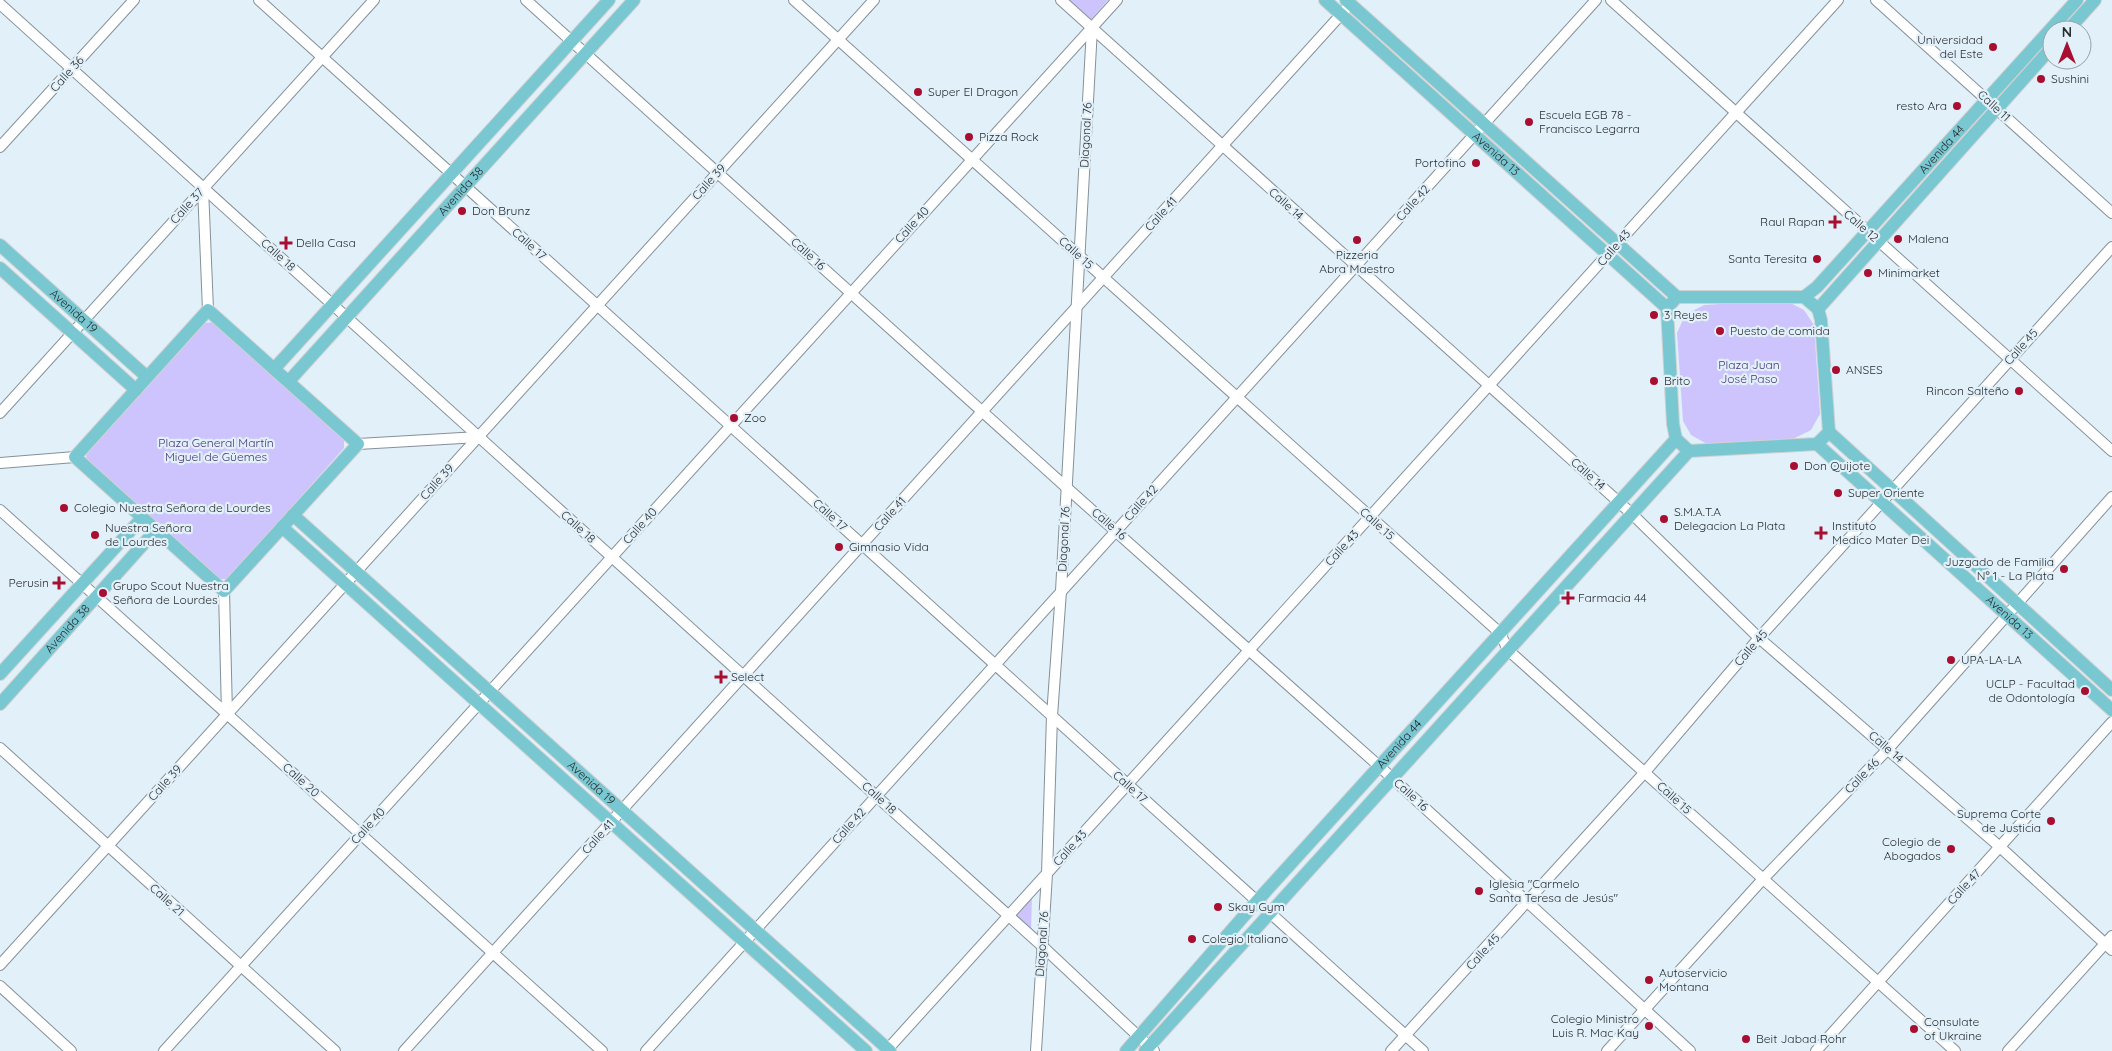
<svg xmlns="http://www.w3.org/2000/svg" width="2112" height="1051" viewBox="0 0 2112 1051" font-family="Quicksand,sans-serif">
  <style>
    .green { fill: #cec4fd }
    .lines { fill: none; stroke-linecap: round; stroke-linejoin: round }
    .minor-casing { stroke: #859199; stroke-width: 12 }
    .major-casing { stroke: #d0d1d1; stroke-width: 14 }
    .minor { stroke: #fff; stroke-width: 10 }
    .major { stroke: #79c7d1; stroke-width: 12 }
    .poi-dot { fill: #a70e30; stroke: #e2f0f9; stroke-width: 2 }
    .labels { text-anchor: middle; stroke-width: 4.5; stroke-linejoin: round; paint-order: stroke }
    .poi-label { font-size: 12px; fill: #282d30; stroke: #e2f0f9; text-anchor: start }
    .street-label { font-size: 12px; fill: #282d30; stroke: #e2f0f9 }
    .park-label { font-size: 12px; fill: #473479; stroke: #e2f0f9 }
  </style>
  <rect width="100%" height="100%" fill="#e2f0f9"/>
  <g class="green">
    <polygon points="1065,0 1108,0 1089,22"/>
    <polygon points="1785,300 1804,310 1814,325 1820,414 1811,430 1793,439 1707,444 1691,435 1683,421 1677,333 1685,315 1704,305"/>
    <polygon points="214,322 344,439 344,448 228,579 219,579 86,459 87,450 205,323"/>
    <polygon points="1032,896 1031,931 1014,916"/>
  </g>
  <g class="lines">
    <defs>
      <g id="minor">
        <polyline points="259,0 1423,1051"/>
        <polyline points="526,0 1067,488 1379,766 1690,1051"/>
        <polyline points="794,0 1500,633 1508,650 1955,1051"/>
        <polyline points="1061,0 1632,514 1759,638 2000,847 2112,950"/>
        <polyline points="1611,0 2112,451"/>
        <polyline points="1876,0 2112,213"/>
        <polyline points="0,4 1041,945 1154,1051"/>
        <polyline points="0,147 134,0"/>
        <polyline points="203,188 208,310"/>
        <polyline points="0,413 374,0"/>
        <polyline points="358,444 479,437"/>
        <polyline points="0,463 75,457"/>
        <polyline points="0,510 602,1051"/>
        <polyline points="224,591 227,714"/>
        <polyline points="0,748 335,1051"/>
        <polyline points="0,965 874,0"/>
        <polyline points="0,986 71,1051"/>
        <polyline points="164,1051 1117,0"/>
        <polyline points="404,1051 1346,9"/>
        <polyline points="646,1051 1596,0"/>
        <polyline points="886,1051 1838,0"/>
        <polyline points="1036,1051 1047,874 1052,716 1061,591 1092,28"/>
        <polyline points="1391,1051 1645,772 1759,638 2112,247"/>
        <polyline points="1607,1051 1763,879 1888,749 2112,497"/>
        <polyline points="1816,1051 2112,722"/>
        <polyline points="2008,1051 2112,936"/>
      </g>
      <g id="major">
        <path id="s1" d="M1325,0L1667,308"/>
        <polyline points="1346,0 1677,297"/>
        <polyline points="2068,30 2095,0"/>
        <path id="s2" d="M0,245L147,377"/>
        <polyline points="0,268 136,390"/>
        <polygon points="1677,297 1804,297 1818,309 1821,320 1829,432 1817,444 1689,451 1676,439 1673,424 1667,308"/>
        <path id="s3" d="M1804,297L1817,287L2077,0"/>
        <polyline points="1818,309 2052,47"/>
        <polygon points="208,310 358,444 224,591 75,457"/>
        <polyline points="274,369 609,0"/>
        <path id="s4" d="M289,381L634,0"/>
        <polyline points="1829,432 2112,690"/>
        <path id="s5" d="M1817,444L2112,710"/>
        <path id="s6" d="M293,515L890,1051"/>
        <polyline points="282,527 866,1051"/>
        <polyline points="0,674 142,518"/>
        <path id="s7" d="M0,704L156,530"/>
        <path id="s8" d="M1126,1051L1257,901L1676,439"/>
        <polyline points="1145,1051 1689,451"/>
      </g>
    </defs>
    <use href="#minor" class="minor-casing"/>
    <use href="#major" class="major-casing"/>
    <use href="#minor" class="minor"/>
    <use href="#major" class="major"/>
  </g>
  <g class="poi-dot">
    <circle cx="1993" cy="47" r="5"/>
    <circle cx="2041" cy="79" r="5"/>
    <circle cx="918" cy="92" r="5"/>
    <circle cx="1957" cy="106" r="5"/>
    <circle cx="1529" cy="122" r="5"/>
    <circle cx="969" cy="137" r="5"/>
    <circle cx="1476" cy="163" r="5"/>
    <circle cx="462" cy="211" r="5"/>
    <path d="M1832.5 214.5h5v5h5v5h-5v5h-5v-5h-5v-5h5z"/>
    <circle cx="1898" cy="239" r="5"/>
    <circle cx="1357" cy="240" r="5"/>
    <path d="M283.5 235.5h5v5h5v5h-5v5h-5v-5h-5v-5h5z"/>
    <circle cx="1817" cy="259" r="5"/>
    <circle cx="1868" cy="273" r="5"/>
    <circle cx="1654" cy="315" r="5"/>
    <circle cx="1720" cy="331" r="5"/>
    <circle cx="1836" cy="370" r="5"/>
    <circle cx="1654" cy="381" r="5"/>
    <circle cx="2019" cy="391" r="5"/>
    <circle cx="734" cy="418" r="5"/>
    <circle cx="1794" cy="466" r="5"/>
    <circle cx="1838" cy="493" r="5"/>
    <circle cx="64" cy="508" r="5"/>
    <circle cx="1664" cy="519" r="5"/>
    <path d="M1818.5 525.5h5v5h5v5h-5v5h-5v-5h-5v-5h5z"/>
    <circle cx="95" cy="535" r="5"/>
    <circle cx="839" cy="547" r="5"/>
    <circle cx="2064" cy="569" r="5"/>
    <path d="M56.5 575.5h5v5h5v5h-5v5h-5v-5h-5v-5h5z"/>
    <circle cx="103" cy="593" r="5"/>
    <path d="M1565.5 590.5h5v5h5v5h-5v5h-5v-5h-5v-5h5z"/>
    <circle cx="1951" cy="660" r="5"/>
    <path d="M718.5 669.5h5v5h5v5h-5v5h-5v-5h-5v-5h5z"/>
    <circle cx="2085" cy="691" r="5"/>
    <circle cx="2051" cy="821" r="5"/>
    <circle cx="1951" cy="849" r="5"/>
    <circle cx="1479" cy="891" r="5"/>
    <circle cx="1218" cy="907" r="5"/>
    <circle cx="1192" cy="939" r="5"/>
    <circle cx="1649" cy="980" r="5"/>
    <circle cx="1649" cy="1026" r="5"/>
    <circle cx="1914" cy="1029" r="5"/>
    <circle cx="1746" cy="1039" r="5"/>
  </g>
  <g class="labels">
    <g class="poi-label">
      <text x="1983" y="44" text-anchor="end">Universidad<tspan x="1983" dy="14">del Este</tspan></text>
      <text x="2051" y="83">Sushini</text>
      <text x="928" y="96">Super El Dragon</text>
      <text x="1947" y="110" text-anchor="end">resto Ara</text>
      <text x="1539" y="119">Escuela EGB 78 -<tspan x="1539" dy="14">Francisco Legarra</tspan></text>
      <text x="979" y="141">Pizza Rock</text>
      <text x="1466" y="167" text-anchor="end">Portofino</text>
      <text x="472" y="215">Don Brunz</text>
      <text x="1825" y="226" text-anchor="end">Raul Rapan</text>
      <text x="1908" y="243">Malena</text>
      <text x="296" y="247">Della Casa</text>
      <text x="1357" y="259" text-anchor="middle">Pizzeria<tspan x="1357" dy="14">Abra Maestro</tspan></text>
      <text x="1807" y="263" text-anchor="end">Santa Teresita</text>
      <text x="1878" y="277">Minimarket</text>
      <text x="1664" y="319">3 Reyes</text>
      <text x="1730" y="335">Puesto de comida</text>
      <text x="1846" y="374">ANSES</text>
      <text x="1664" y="385">Brito</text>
      <text x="2009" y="395" text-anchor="end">Rincon Salteño</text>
      <text x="744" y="422">Zoo</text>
      <text x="1804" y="470">Don Quijote</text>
      <text x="1848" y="497">Super Oriente</text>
      <text x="74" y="512">Colegio Nuestra Señora de Lourdes</text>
      <text x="1674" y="516">S.M.A.T.A<tspan x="1674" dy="14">Delegacion La Plata</tspan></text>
      <text x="1832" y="530">Instituto<tspan x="1832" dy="14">Medico Mater Dei</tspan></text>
      <text x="105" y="532">Nuestra Señora<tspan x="105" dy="14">de Lourdes</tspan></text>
      <text x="849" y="551">Gimnasio Vida</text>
      <text x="2054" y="566" text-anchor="end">Juzgado de Familia<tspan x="2054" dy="14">Nº 1 - La Plata</tspan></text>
      <text x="49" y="587" text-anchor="end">Perusin</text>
      <text x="113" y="590">Grupo Scout Nuestra<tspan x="113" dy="14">Señora de Lourdes</tspan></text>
      <text x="1578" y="602">Farmacia 44</text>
      <text x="1961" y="664">UPA-LA-LA</text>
      <text x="731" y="681">Select</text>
      <text x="2075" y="688" text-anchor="end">UCLP - Facultad<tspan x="2075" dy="14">de Odontología</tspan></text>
      <text x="2041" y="818" text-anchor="end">Suprema Corte<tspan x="2041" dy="14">de Justicia</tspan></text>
      <text x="1941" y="846" text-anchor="end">Colegio de<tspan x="1941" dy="14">Abogados</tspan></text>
      <text x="1489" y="888">Iglesia "Carmelo<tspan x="1489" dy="14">Santa Teresa de Jesús"</tspan></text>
      <text x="1228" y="911">Skay Gym</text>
      <text x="1202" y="943">Colegio Italiano</text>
      <text x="1659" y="977">Autoservicio<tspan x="1659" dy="14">Montana</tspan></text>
      <text x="1639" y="1023" text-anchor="end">Colegio Ministro<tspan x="1639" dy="14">Luis R. Mac Kay</tspan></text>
      <text x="1924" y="1026">Consulate<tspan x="1924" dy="14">of Ukraine</tspan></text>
      <text x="1756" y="1043">Beit Jabad Rohr</text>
    </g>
    <g class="street-label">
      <text transform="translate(67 74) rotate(-48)" y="4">Calle 36</text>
      <text transform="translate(1994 106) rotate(43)" y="4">Calle 11</text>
      <text transform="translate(1086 135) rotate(-87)" y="4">Diagonal 76</text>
      <text dy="4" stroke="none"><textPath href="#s3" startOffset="202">Avenida 44</textPath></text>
      <text dy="4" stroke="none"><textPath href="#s1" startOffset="230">Avenida 13</textPath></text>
      <text transform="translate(709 182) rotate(-48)" y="4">Calle 39</text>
      <text dy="4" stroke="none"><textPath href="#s4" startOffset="256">Avenida 38</textPath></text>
      <text transform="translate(1413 203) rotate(-48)" y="4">Calle 42</text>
      <text transform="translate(1286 204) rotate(42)" y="4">Calle 14</text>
      <text transform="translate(187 206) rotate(-48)" y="4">Calle 37</text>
      <text transform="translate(1161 214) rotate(-48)" y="4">Calle 41</text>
      <text transform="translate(912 225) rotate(-48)" y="4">Calle 40</text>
      <text transform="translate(1861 226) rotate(41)" y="4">Calle 12</text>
      <text transform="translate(529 244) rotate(42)" y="4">Calle 17</text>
      <text transform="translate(1614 248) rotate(-49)" y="4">Calle 43</text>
      <text transform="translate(1076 253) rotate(42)" y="4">Calle 15</text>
      <text transform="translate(808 254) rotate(42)" y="4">Calle 16</text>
      <text transform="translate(278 255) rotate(42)" y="4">Calle 18</text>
      <text dy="4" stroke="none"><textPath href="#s2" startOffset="99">Avenida 19</textPath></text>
      <text transform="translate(2021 347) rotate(-48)" y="4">Calle 45</text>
      <text transform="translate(1588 474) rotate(42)" y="4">Calle 14</text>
      <text transform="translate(437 482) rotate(-48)" y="4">Calle 39</text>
      <text transform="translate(1141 503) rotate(-48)" y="4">Calle 42</text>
      <text transform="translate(890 514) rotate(-48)" y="4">Calle 41</text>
      <text transform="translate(830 515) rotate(42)" y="4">Calle 17</text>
      <text transform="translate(1109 524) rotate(41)" y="4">Calle 16</text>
      <text transform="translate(1377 524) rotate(42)" y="4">Calle 15</text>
      <text transform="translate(640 526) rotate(-48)" y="4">Calle 40</text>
      <text transform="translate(578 527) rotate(42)" y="4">Calle 18</text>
      <text transform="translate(1064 539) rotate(-87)" y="4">Diagonal 76</text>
      <text transform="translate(1342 548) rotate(-48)" y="4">Calle 43</text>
      <text dy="4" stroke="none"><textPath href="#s5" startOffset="259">Avenida 13</textPath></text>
      <text dy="4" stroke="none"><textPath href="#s7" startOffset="101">Avenida 38</textPath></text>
      <text transform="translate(1751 648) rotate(-49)" y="4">Calle 45</text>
      <text dy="4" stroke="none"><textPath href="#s8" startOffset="411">Avenida 44</textPath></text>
      <text transform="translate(1886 747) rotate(41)" y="4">Calle 14</text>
      <text transform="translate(1862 776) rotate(-46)" y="4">Calle 46</text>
      <text transform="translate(301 780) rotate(42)" y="4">Calle 20</text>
      <text transform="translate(165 783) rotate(-48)" y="4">Calle 39</text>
      <text dy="4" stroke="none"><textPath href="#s6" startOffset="401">Avenida 19</textPath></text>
      <text transform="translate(1130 787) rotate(42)" y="4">Calle 17</text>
      <text transform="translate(1411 795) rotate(42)" y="4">Calle 16</text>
      <text transform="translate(879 798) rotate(42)" y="4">Calle 18</text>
      <text transform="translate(1674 798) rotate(42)" y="4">Calle 15</text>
      <text transform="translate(368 826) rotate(-48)" y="4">Calle 40</text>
      <text transform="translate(849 826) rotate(-48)" y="4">Calle 42</text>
      <text transform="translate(598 837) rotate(-48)" y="4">Calle 41</text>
      <text transform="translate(1070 848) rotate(-48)" y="4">Calle 43</text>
      <text transform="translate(1964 887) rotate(-48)" y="4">Calle 47</text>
      <text transform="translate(167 900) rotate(42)" y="4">Calle 21</text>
      <text transform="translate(1042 944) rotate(-86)" y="4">Diagonal 76</text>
      <text transform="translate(1483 952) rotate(-48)" y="4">Calle 45</text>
    </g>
    <g class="park-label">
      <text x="1749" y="369">Plaza Juan<tspan x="1749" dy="14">José Paso</tspan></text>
      <text x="216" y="447">Plaza General Martín<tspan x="216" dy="14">Miguel de Güemes</tspan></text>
    </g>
  </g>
  <g transform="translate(2067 45)"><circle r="24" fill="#e2f0f9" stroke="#98a2a9"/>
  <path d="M0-4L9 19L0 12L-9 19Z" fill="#a70e30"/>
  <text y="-8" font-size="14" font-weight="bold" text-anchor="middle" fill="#282d30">N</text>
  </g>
</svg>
